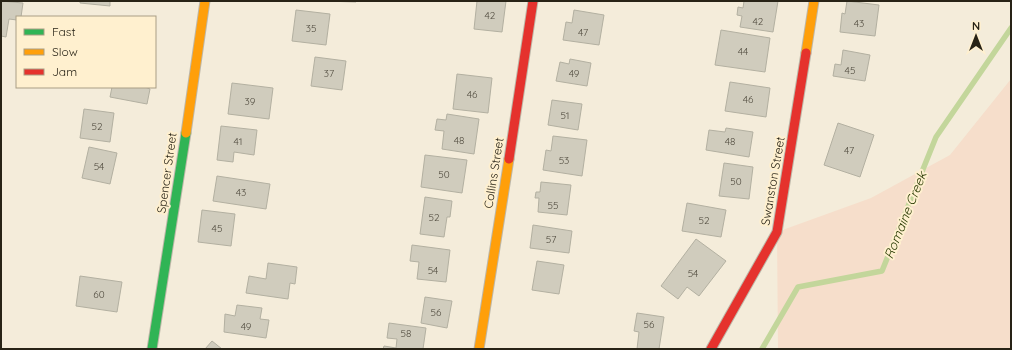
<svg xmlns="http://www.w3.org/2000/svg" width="1012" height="350" viewBox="0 0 1012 350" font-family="Quicksand,sans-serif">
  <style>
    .green { fill: #f6decb }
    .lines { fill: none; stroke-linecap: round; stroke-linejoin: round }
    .stream { stroke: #c3d69b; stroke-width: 5.5 }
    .building { fill: #d0ccbd; stroke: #b3b0a1 }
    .fast-casing { stroke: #bdb7a8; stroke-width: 11 }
    .slow-casing { stroke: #bdb7a8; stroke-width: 11 }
    .jam-casing { stroke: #bdb7a8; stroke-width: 11 }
    .fast { stroke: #30b455; stroke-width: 9 }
    .slow { stroke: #ff9f0a; stroke-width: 9 }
    .jam { stroke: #e5322d; stroke-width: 9 }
    .labels { text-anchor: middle; stroke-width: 4; stroke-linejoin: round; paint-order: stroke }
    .number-label { font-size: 10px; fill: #524d40 }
    .street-label { font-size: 12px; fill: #282316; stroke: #fff0cf }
    .water-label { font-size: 13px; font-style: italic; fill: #283a00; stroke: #fff0cf }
  </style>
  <rect width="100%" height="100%" fill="#f4ecda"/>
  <polygon class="green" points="1011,79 1011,349 778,349 777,232 871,198 950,155"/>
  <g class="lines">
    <polyline class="stream" points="762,349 798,287 882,271 936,137 1011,28"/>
  </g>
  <g class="building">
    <polygon points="1,1 23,3 21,17 17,17 17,20 9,19 6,37 1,36"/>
    <polygon points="80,1 110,1 110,6 80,3"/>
    <polygon points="325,1 356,1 356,2"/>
    <polygon points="477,1 506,1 502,32 474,29"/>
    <polygon points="744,1 778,1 773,32 740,27 742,16 737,15 738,7 743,8"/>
    <polygon points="847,1 879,5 875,36 840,32 842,13 845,14"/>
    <polygon points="296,10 330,14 326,45 292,41"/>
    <polygon points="574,10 604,15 599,45 563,40 566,22 572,23"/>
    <polygon points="721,30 770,38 765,72 715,65"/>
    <polygon points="843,50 870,55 865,81 833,76 835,64 841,65"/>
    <polygon points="315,57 346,61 342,90 311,86"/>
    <polygon points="570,59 591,63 587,86 556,81 560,62 569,64"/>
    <polygon points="457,74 492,78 488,113 453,109"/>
    <polygon points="730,82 770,88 766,117 725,111"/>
    <polygon points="232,83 273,88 269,119 228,114"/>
    <polygon points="112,87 145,87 150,89 147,104 110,97"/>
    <polygon points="552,100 582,104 578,130 548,125"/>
    <polygon points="84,109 114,113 110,142 80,138"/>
    <polygon points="447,114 479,119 474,154 442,149 444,131 435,130 437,119 446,120"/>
    <polygon points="838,123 874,135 860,177 824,165"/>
    <polygon points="221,126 257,130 254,155 234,152 233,162 217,160"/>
    <polygon points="726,128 753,132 749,157 706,150 709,130 725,132"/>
    <polygon points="553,136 587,140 582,176 543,170 546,150 551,151"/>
    <polygon points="89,147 117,153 110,184 82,178"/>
    <polygon points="425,155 467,160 462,193 421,187"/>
    <polygon points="724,163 753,167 749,199 719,196"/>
    <polygon points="217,176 270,184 266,209 213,201"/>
    <polygon points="541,182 571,185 567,215 538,212 539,198 535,198 536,192 540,192"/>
    <polygon points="425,197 452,201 450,217 447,217 444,237 420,234"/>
    <polygon points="687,203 726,210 721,237 682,231"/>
    <polygon points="202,210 235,214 231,246 198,242"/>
    <polygon points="533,225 572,231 569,253 530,248"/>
    <polygon points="696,239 726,261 699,296 687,287 678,299 661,286"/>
    <polygon points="412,245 450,250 446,282 417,279 419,262 410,261"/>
    <polygon points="537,261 564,265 559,294 532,290"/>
    <polygon points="268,263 297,267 295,284 290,283 288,299 246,293 249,276 266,279"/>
    <polygon points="80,276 122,282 117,312 76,306"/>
    <polygon points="425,297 452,301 447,328 421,323"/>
    <polygon points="237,305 262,308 260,319 269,320 266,338 224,332 225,314 235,316"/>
    <polygon points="637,313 664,317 659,349 637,349 639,332 634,331"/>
    <polygon points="389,323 426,328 423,349 383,349 384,346 396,348 397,339 387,338"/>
    <polygon points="212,341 222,349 205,349"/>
  </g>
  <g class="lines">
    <defs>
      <polyline id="fast" points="152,349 186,133"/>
      <g id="slow">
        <polyline points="806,53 814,1"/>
        <polyline points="186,133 205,1"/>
        <polyline points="479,349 509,159"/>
      </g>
      <g id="jam">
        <polyline points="509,159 533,1"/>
        <polyline points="711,349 777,232 806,53"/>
      </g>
    </defs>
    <use href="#fast" class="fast-casing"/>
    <use href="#slow" class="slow-casing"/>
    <use href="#jam" class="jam-casing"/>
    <use href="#fast" class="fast"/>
    <use href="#slow" class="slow"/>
    <use href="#jam" class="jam"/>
  </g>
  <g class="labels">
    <g class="number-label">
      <text x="490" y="19">42</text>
      <text x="758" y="25">42</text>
      <text x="859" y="27">43</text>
      <text x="311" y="32">35</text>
      <text x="583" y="36">47</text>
      <text x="743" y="55">44</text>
      <text x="850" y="74">45</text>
      <text x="329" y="77">37</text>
      <text x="574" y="77">49</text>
      <text x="472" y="98">46</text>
      <text x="748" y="103">46</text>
      <text x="250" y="105">39</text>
      <text x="565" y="119">51</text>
      <text x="97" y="130">52</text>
      <text x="459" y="144">48</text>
      <text x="238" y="145">41</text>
      <text x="730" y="145">48</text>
      <text x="849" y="154">47</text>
      <text x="564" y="164">53</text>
      <text x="99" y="170">54</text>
      <text x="444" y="178">50</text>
      <text x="736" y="185">50</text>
      <text x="241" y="196">43</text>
      <text x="553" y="209">55</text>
      <text x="434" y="221">52</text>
      <text x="704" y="224">52</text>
      <text x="217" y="232">45</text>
      <text x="551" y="243">57</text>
      <text x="433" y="274">54</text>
      <text x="693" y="277">54</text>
      <text x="99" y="298">60</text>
      <text x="436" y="316">56</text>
      <text x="649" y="328">56</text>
      <text x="246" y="330">49</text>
      <text x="406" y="337">58</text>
    </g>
    <g class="street-label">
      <text transform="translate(167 173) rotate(-82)" y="4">Spencer Street</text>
      <text transform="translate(494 173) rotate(-81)" y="4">Collins Street</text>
      <text transform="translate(773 181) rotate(-80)" y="4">Swanston Street</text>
    </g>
    <g class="water-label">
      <text transform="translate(905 215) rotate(-68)" y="5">Romaine Creek</text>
    </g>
  </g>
  <rect width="1012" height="350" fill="none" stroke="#282316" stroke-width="4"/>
  <rect x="16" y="16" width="140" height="72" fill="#fff0cf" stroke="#a99e85"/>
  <rect x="24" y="29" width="20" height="6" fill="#30b455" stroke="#a99e85"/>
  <text x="52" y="36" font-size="12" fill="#282316">Fast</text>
  <rect x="24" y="49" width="20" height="6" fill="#ff9f0a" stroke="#a99e85"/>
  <text x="52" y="56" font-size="12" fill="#282316">Slow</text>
  <rect x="24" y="69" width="20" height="6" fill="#e5322d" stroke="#a99e85"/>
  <text x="52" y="76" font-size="12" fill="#282316">Jam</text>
  <g transform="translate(976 36)" stroke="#fff0cf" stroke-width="3" paint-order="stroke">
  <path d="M0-3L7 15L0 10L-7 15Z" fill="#282316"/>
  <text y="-6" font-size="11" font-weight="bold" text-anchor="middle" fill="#282316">N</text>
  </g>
</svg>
